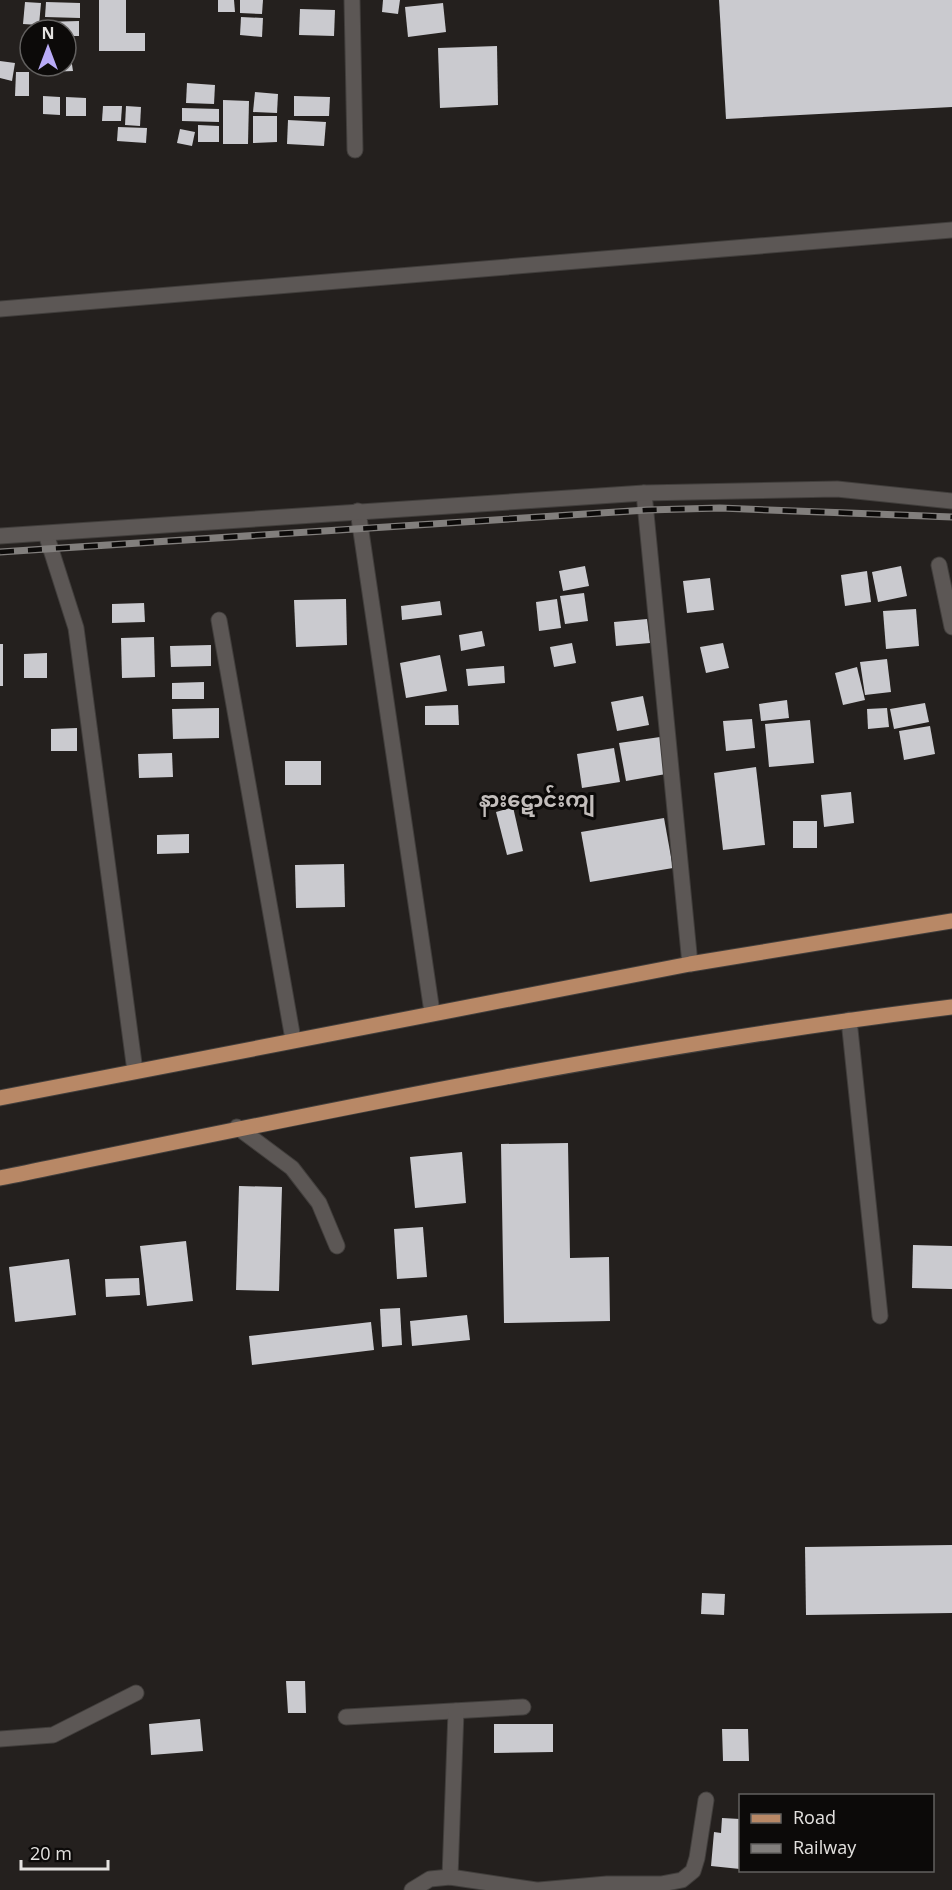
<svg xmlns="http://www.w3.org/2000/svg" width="952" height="1890" viewBox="0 0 952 1890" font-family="'Open Sans','Noto Sans Myanmar',sans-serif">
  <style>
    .building { fill: #cacacf }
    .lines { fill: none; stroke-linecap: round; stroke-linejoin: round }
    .minor-casing { stroke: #413e3c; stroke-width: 17 }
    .major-casing { stroke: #413e3c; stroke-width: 17 }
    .minor { stroke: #5c5755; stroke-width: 15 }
    .major { stroke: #b88866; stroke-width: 15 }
    .rail-casing { stroke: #827f7d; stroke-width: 7 }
    .rail { stroke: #0c0a09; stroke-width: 4.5; stroke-dasharray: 14; stroke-linecap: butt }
    .labels { text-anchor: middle; stroke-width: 6; stroke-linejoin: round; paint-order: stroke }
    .quarter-label { font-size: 21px; font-weight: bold; fill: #c3bebc; stroke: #0c0a09 }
  </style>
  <rect width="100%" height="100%" fill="#24201e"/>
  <g class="building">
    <polygon points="99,0 126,0 126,33 145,33 145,51 99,51"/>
    <polygon points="218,0 234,0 235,12 218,12"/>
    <polygon points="240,0 263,0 262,14 240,13"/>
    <polygon points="383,0 400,0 398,14 382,12"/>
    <polygon points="719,0 952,0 952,107 726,119"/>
    <polygon points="25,2 41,3 39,25 23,24"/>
    <polygon points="46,2 80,3 80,18 45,17"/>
    <polygon points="443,3 446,32 408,37 405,7"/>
    <polygon points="300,9 335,10 334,36 299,35"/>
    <polygon points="241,17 263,18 262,37 240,35"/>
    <polygon points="79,21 79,36 66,36 66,30 43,30 43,22"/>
    <polygon points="497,46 498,105 440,108 438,48"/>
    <polygon points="66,58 71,58 73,71 49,72 49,66 66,66"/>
    <polygon points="0,61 15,63 12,81 0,78"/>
    <polygon points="16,72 29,72 29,96 15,96"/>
    <polygon points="187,83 215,85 214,104 186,103"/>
    <polygon points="255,92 278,94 277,113 253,112"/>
    <polygon points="43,96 60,97 60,115 43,114"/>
    <polygon points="294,96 330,97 329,116 294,116"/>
    <polygon points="66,97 86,98 86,116 66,116"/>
    <polygon points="223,100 249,101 248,144 223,144"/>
    <polygon points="103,106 122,106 121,121 102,121"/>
    <polygon points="126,106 141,107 140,126 125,125"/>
    <polygon points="182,108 219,109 219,122 182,121"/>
    <polygon points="253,116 277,116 277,142 253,143"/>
    <polygon points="288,120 326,122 324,146 287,144"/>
    <polygon points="198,125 219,126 219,142 198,142"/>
    <polygon points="118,127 147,128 146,143 117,141"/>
    <polygon points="180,129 195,132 192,146 177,143"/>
    <polygon points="585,566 589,586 563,591 559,571"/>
    <polygon points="901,566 907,596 878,602 872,572"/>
    <polygon points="867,571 871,602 845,606 841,575"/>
    <polygon points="710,578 714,610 687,613 683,581"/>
    <polygon points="584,593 588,621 565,624 560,596"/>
    <polygon points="346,599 347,645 296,647 294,600"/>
    <polygon points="557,599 561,628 539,631 536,602"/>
    <polygon points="440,601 442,615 402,620 401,606"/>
    <polygon points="144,603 145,622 112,623 112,604"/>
    <polygon points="916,609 919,646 886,649 883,611"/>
    <polygon points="647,619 650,643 616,646 614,622"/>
    <polygon points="482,631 485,646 461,651 459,635"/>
    <polygon points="154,637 155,677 122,678 121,638"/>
    <polygon points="572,643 576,663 554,667 550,647"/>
    <polygon points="723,643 729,668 706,673 700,647"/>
    <rect x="0" y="644" width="3" height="42"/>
    <polygon points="211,645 211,666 171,667 170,646"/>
    <polygon points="47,653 47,678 24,678 24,654"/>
    <polygon points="440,655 447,691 406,698 400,663"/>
    <polygon points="887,659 891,692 865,695 860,662"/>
    <polygon points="504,666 505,683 468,686 466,669"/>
    <polygon points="857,667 865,700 843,705 835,673"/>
    <polygon points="204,682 204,699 172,699 172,683"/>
    <polygon points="643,696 649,725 617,731 611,702"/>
    <polygon points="787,700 789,718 761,721 759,704"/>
    <polygon points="925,703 929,722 894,729 890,709"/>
    <polygon points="458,705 459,725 425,725 425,706"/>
    <polygon points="219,708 219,738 173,739 172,709"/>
    <polygon points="887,708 889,727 868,729 867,709"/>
    <polygon points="752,719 755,748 726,751 723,721"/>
    <polygon points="810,720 814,763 769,767 765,724"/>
    <polygon points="930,726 935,754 904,760 899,731"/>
    <polygon points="77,728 77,751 51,751 51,729"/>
    <polygon points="660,737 666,774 626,781 619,743"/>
    <polygon points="614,748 620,782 582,788 577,754"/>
    <polygon points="172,753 173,777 139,778 138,754"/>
    <rect x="285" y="761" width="36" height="24"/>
    <polygon points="756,767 765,845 723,850 714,773"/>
    <polygon points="851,792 854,823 824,827 821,795"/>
    <polygon points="513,807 523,851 507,855 496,812"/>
    <polygon points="664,818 673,868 590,882 581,832"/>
    <rect x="793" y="821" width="24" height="27"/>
    <polygon points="189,834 189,853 157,854 157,835"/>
    <polygon points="344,864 345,907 296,908 295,865"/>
    <polygon points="568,1143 570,1258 609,1257 610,1321 504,1323 501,1144"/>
    <polygon points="462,1152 466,1203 415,1208 410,1157"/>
    <polygon points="239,1186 282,1187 279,1291 236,1290"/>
    <polygon points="423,1227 427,1277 397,1279 394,1229"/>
    <polygon points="186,1241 193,1301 147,1306 140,1246"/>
    <polygon points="913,1245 952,1246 952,1289 912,1288"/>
    <polygon points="69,1259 76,1315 15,1322 9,1267"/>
    <polygon points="139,1278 140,1295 106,1297 105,1279"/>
    <polygon points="400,1308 402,1345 382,1347 380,1309"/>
    <polygon points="467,1315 470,1340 412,1346 410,1321"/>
    <polygon points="371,1322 374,1350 252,1365 249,1336"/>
    <polygon points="952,1545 952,1613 806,1615 805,1547"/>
    <polygon points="702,1593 725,1594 724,1615 701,1614"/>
    <polygon points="286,1681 305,1681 306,1713 288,1713"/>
    <polygon points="200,1719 203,1751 151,1755 149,1724"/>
    <polygon points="494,1724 553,1724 553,1752 494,1753"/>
    <polygon points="722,1729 748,1729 749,1761 723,1761"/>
    <polygon points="722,1818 740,1819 740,1869 711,1866 714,1832 721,1833"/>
  </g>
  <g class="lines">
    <defs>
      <g id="minor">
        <polyline points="352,0 355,150"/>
        <polyline points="0,309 952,230"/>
        <polyline points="644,493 690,964"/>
        <polyline points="358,511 432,1012"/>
        <polyline points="46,534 76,628 135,1071"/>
        <polyline points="0,536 644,493 837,489 952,501"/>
        <polyline points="939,565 952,627"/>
        <polyline points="219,620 293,1039"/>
        <polyline points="849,1020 880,1316"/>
        <polyline points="237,1127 292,1168 319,1203 337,1246"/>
        <polyline points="346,1717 523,1707"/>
        <polyline points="0,1739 53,1735 136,1693"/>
        <polyline points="450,1877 456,1711"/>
        <polyline points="412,1890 430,1879 450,1877 536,1890"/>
        <polyline points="539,1890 607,1884 661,1884 682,1880 693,1871 697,1858 706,1800"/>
      </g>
      <g id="major">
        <polyline points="0,1098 690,964 952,921"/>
        <path d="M0,1178C316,1113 632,1046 952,1007"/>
      </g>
    </defs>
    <use href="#minor" class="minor-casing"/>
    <use href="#major" class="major-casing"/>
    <use href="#minor" class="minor"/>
    <use href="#major" class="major"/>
    <defs>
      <polyline id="rail" points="0,552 647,510 720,508 952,517"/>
    </defs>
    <use href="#rail" class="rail-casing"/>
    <use href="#rail" class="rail"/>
  </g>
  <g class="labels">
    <g class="quarter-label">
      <text x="537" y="807">နားဋောင်းကျ</text>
    </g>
  </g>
  <rect x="739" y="1794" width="195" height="78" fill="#0c0a09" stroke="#62605f" stroke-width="1.5"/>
  <rect x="751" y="1814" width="30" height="9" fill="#b88866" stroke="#62605f" stroke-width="1.5"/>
  <text x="793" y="1824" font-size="18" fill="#e4e2e0">Road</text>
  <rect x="751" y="1844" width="30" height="9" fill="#827f7d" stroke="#62605f" stroke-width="1.5"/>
  <text x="793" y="1854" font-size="18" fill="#e4e2e0">Railway</text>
  <g transform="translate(48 48)"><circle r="28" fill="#0c0a09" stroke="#62605f" stroke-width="1.5"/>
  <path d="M0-4.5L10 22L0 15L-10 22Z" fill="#b9abf7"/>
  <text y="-9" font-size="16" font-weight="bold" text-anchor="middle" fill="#e4e2e0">N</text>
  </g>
  <path d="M21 1860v9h87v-9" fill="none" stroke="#e4e2e0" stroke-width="3"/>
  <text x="30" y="1860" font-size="18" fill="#e4e2e0" stroke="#0c0a09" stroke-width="4.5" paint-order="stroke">20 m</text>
</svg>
